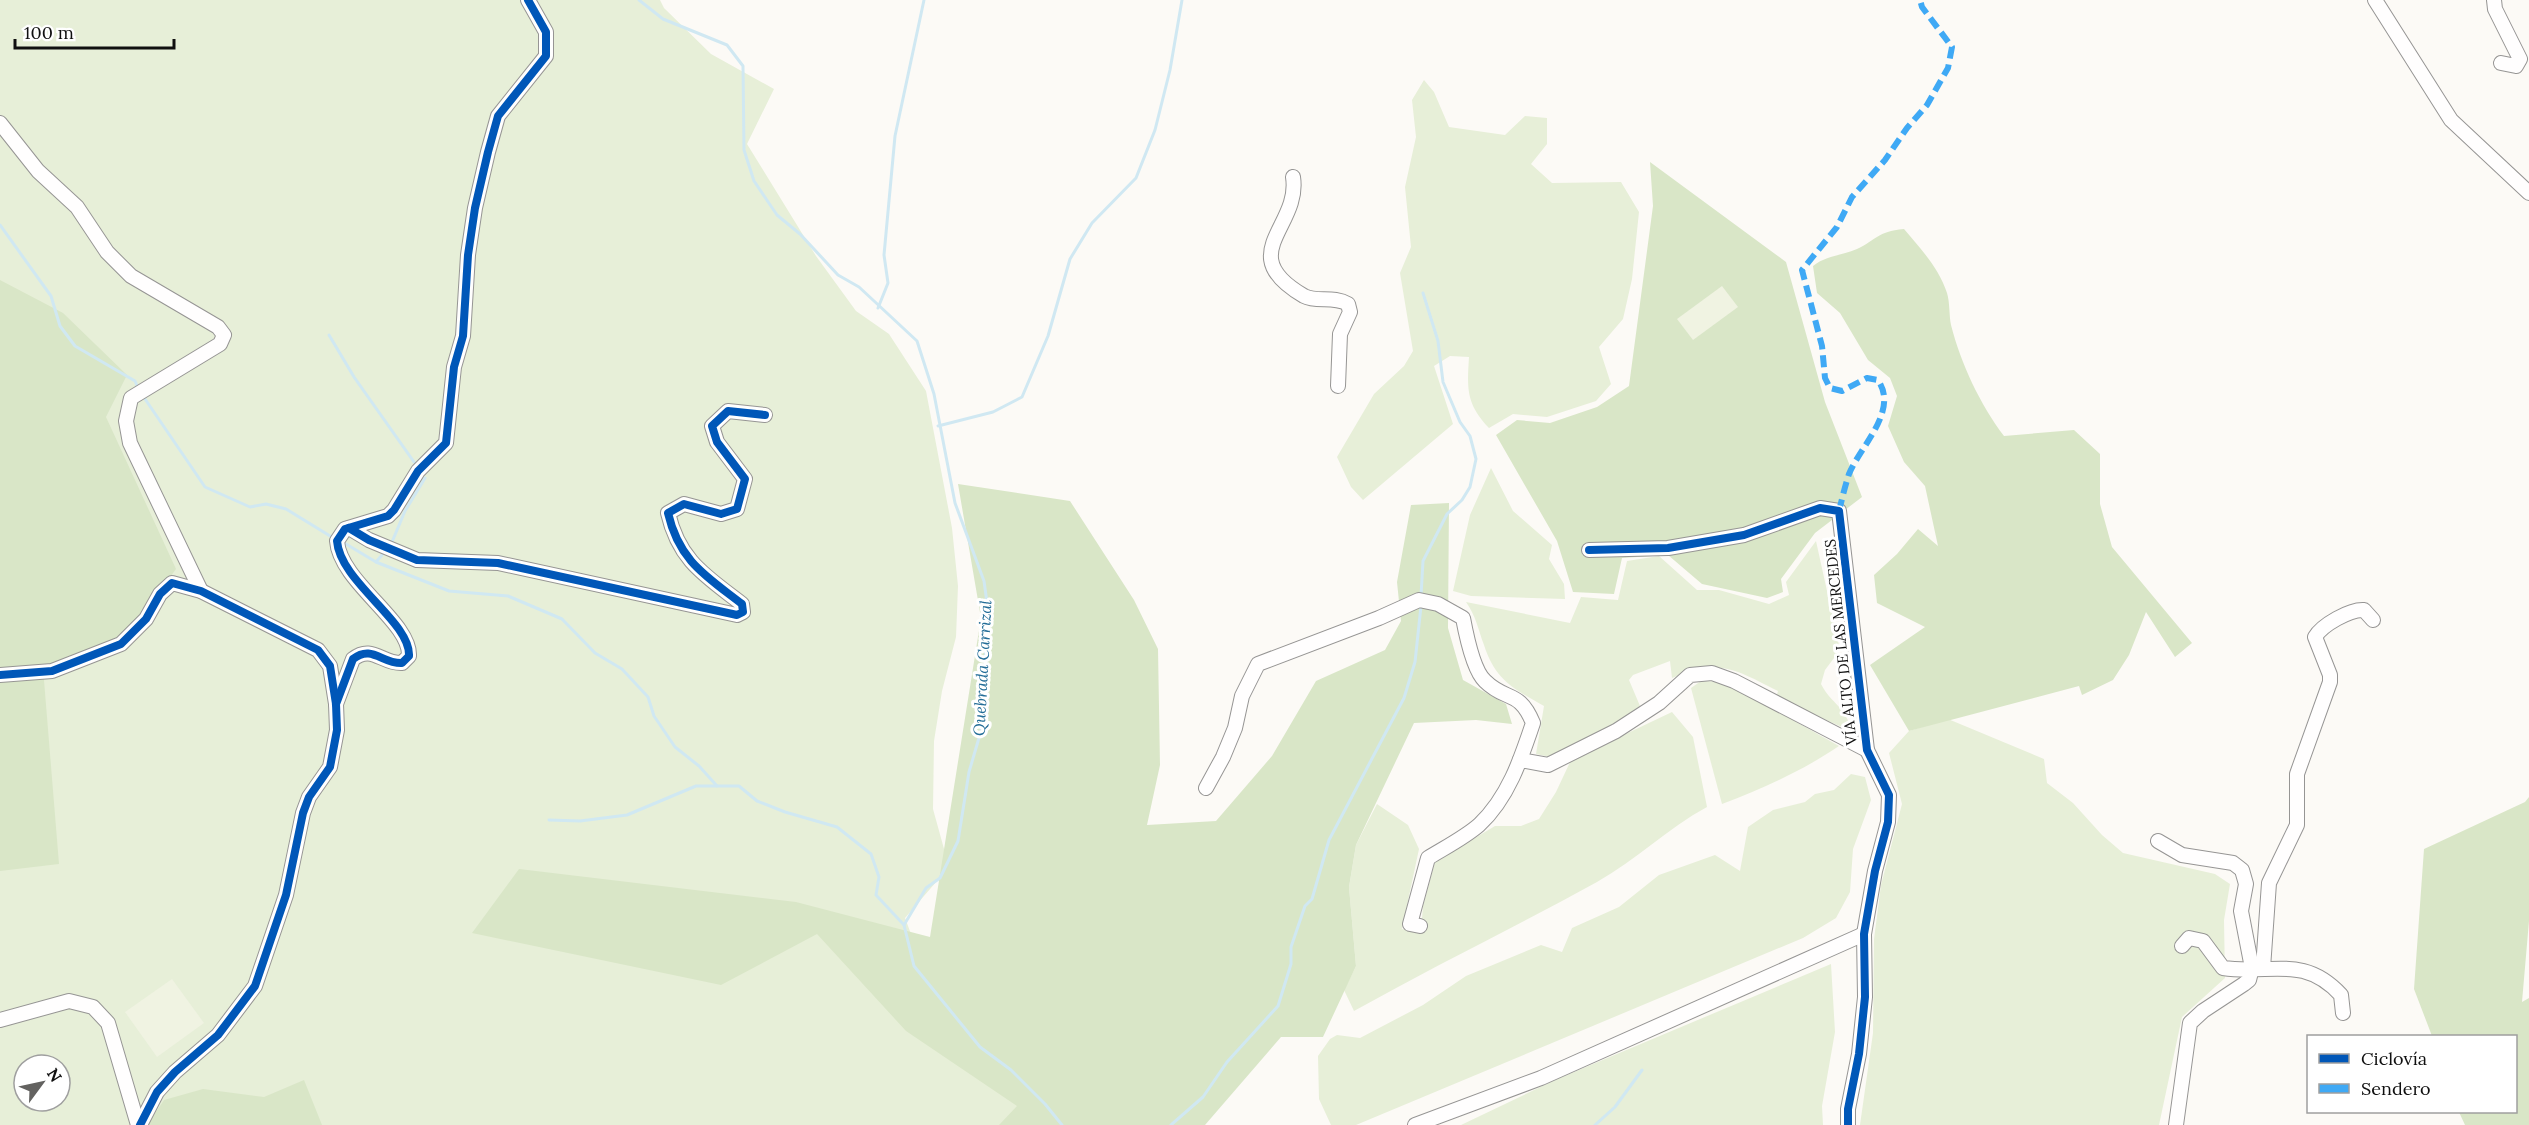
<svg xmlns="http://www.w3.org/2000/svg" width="2529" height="1125" viewBox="0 0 2529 1125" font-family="Lora,serif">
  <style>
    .green { fill: #e7efd8; fill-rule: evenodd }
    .forest { fill: #d9e6c7 }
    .pitch { fill: #f0f3e2 }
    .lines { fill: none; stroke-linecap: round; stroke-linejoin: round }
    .stream { stroke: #d0e8f2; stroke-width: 3 }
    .minor-casing { stroke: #969594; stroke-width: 16 }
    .minor { stroke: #fffefe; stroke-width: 14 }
    .quiet { stroke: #3fa9f5; stroke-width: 6; stroke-dasharray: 12 6; stroke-linecap: butt }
    .cycleway-casing { stroke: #fff; stroke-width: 11 }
    .cycleway { stroke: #0057b8; stroke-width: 8 }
    .labels { text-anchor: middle; stroke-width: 6; stroke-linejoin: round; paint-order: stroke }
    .street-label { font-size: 15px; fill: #101010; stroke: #fff }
    .water-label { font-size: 16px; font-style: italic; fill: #236d98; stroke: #fff }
  </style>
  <rect width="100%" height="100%" fill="#fcfaf6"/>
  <g class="green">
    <path d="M0,0H660L664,8L711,54L774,89L747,144L816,256L856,311L889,334L926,391L952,528L958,586L956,637L942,691L934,741L933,809L949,867L905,918L928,979L1103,1125H0ZM24,1065H60V1101H24Z"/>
    <path d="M1424,80L1434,92L1449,127L1505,135L1525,116L1547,118V144L1531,164L1552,183L1621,182L1639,212L1632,279L1623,319L1599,347L1611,384L1596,401L1547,417L1513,414L1489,428C1466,404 1467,389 1469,357L1450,356L1434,366L1453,424L1363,500L1351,487L1337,457L1374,394L1404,366L1413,351L1400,273L1411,247L1405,187L1416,137L1412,100Z"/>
    <polygon points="1491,468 1513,511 1552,545 1549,559 1564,584 1565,599 1471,596 1453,591 1470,515"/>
    <path d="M1816,541L1840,650L1825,670L1821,684C1831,704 1847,707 1851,731L1776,698L1778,691C1734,669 1720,658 1672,678L1670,661L1633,675L1629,680L1640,706L1614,726L1550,757L1536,754L1544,706C1514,689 1495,680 1484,645C1478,629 1476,616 1466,602L1570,623L1581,597L1618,600L1627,561L1659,556L1697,590H1719L1769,604L1789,595L1786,582Z"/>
    <path d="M1701,681L1725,682L1839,746C1802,771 1764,788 1722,804L1691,688Z"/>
    <path d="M1672,712L1693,737L1707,807C1668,828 1636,860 1597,882C1517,926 1434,966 1354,1011L1344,990L1356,966L1349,887L1356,845L1377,804L1408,825L1419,849L1402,929L1421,932L1423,906L1435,862L1495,826H1521L1539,819L1556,792L1571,760Z"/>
    <polygon points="1948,719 2044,759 2047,783 2073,803 2102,835 2123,853 2215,874 2230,884 2224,920 2225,978 2182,1017 2159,1125 1860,1125 1873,1033 1874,939 1881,885 1902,804 1889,753 1909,731"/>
    <polygon points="1851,774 1865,777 1871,800 1853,849 1850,892 1836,918 1803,938 1356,1125 1331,1125 1319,1099 1318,1056 1330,1039 1337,1035 1360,1038 1423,1005 1466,976 1541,945 1562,952 1572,928 1619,907 1659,875 1715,855 1740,871 1748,827 1773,810 1805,802 1815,794 1834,790"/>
    <polygon points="1831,964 1835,1032 1822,1106 1823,1125 1461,1125 1555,1080"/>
  </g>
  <g class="forest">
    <polygon points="1650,162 1786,262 1825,402 1862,497 1815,533 1781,579 1783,592 1767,598 1702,584 1668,555 1622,558 1614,594 1573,592 1557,541 1496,435 1517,420 1550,423 1597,407 1629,386 1653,206"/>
    <path d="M1904,229C1920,248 1939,268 1947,293C1950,303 1949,315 1951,325C1961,364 1980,404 2004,436L2074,430L2100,454V504L2112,547L2192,643L2175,657L2146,612L2129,655L2113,680L2082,695L2079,686L1909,731L1870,665L1925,627L1877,603L1874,575L1897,554L1918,529L1938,546L1925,486L1904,462L1888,426L1897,396L1890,378L1868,360L1840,313L1817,293L1813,266C1827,255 1841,256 1857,249C1878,239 1876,232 1904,229Z"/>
    <polygon points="0,280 63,313 127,375 106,417 176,569 131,630 110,647 43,668 59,864 0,871"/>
    <polygon points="958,484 1070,501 1134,600 1158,649 1160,765 1147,825 1216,821 1272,756 1316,681 1385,650 1401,621 1397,582 1411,505 1449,503 1448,628 1463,680 1506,704 1512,724 1476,720 1414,723 1356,845 1349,887 1356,966 1323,1037 1281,1037 1205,1125 999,1125 1017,1106 906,1031 817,934 721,985 472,933 519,869 796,902 930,937 981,618"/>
    <polygon points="2529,797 2529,921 2522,1002 2529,998 2529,1125 2465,1125 2459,1112 2516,1112 2516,1036 2432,1036 2414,989 2424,849 2525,802"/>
    <polygon points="304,1080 322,1125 147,1125 164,1100 203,1089 264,1097"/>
  </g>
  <g class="pitch">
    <polygon points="1722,286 1738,307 1693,340 1677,319"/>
    <polygon points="172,979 204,1023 157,1057 125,1012"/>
  </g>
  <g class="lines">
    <g class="stream">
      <polyline points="639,0 663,19 727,45 743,66 744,150 754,181 777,215 800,234 838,275 859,287 917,341 934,394 955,503 984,581 988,610 981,731 969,772 958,841 940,878 926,888 904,925 914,966 980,1047 1011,1070 1045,1104 1062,1125"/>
      <polyline points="0,225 51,296 60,326 75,346 135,381 138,388"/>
      <polyline points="878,308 888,283 884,255 895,136 924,0"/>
      <polyline points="329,335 354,377 414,462"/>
      <polyline points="143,396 205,487 250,507 266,504 286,509 335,539"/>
      <polyline points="938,426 993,412 1022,397 1048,336 1070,259 1092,223 1136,178 1155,130 1170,70 1182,0"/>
      <polyline points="341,541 376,562 449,591 508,596 562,619 595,653 622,669 648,697 654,716 675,747 699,766 717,786"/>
      <polyline points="392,542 405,511 425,478"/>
      <polyline points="376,562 382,555"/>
      <polyline points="1421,596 1423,561 1447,514 1462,500 1470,487 1476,459 1470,436 1460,422 1443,382 1438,341 1423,293"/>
      <polyline points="549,820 580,821 627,815 696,786 739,786 757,801 785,812 837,827 871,854 879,877 876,895 904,925"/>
      <polyline points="1171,1125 1203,1097 1227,1062 1278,1006 1291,964 1291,947 1305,906 1312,899 1329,840 1404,698 1415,662 1421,606"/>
      <polyline points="1595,1125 1615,1107 1642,1070"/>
    </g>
    <defs>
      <g id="minor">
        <polyline points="2375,0 2451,120 2529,193"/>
        <polyline points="2494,0 2495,9 2520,59 2516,66 2501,63"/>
        <polyline points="0,123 38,171 77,207 107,252 131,276 218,327 224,335 220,344 131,398 126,421 130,443 201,591"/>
        <path d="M1293,177C1301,227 1232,254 1304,296C1317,303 1333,295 1348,304L1350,312L1340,334L1338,386"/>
        <path d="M349,528L369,540L417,560L498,563L737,615L743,612L742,604C706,576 679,561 668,513L684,504L721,514L737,509L745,479L717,442L712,426L728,411L765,415"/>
        <polyline points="1589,550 1668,548 1744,535 1820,508 1839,511 1867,750 1889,795 1888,822 1875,871 1864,934 1865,997 1859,1054 1848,1109 1848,1125"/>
        <polyline points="0,675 52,671 121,644 146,619 160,594 172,583 201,591 318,650 330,666 336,704 337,730 330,767 309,797 303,813 286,895 255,986 218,1035 175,1072 157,1092 140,1125"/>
        <path d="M336,704L353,659C372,644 382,664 402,663L409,656C411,622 340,582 337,541L345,529L388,516L394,510L418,471L446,443L454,367L463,336L468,255L475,208L488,152L498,116L546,56V32L528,0"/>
        <polyline points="1520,760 1548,765 1616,731 1659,703 1690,675 1712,673 1734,681 1867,750"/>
        <path d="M1206,788L1223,757L1235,728L1242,696L1258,664L1379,618L1419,600L1438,604L1463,618C1466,634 1473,670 1485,681C1506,702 1519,689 1533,723C1521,759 1508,798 1479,825C1464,838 1444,848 1428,858L1410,924L1420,926"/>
        <polyline points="2158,841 2182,855 2233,863 2242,870 2246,884 2241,911 2252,968 2249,980 2244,984 2203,1011 2190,1023 2176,1125"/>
        <path d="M2182,946L2189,938L2203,941L2223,968C2271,975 2303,954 2341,995L2343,1013"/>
        <path d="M2263,968L2269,883L2297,825V774L2330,682V675L2315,637C2322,625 2350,609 2364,610L2373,620"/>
        <polyline points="0,1020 69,1001 93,1007 108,1023 138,1125"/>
        <polyline points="1415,1125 1541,1078 1864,934"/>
      </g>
    </defs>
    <use href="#minor" class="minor-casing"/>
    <use href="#minor" class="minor"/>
    <path class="quiet" d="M1839,511C1842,499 1845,486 1849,474C1861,445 1899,411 1878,380L1867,378L1842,391L1830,388L1825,378L1822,346L1802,270L1837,227L1852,197L1885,160L1907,128L1927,105L1948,68L1952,47L1922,7L1920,0"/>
    <defs>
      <g id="cycleway">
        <path d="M349,528L369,540L417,560L498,563L737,615L743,612L742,604C706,576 679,561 668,513L684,504L721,514L737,509L745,479L717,442L712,426L728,411L765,415"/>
        <polyline points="1589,550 1668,548 1744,535 1820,508 1839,511 1867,750 1889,795 1888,822 1875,871 1864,934 1865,997 1859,1054 1848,1109 1848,1125"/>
        <polyline points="0,675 52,671 121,644 146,619 160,594 172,583 201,591 318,650 330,666 336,704 337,730 330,767 309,797 303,813 286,895 255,986 218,1035 175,1072 157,1092 140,1125"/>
        <path d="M336,704L353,659C372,644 382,664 402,663L409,656C411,622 340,582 337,541L345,529L388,516L394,510L418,471L446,443L454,367L463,336L468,255L475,208L488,152L498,116L546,56V32L528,0"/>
      </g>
    </defs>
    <use href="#cycleway" class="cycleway-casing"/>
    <use href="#cycleway" class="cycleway"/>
  </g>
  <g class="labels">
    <g class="street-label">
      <text transform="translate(1841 642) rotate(-96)" y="5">VÍA ALTO DE LAS MERCEDES</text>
    </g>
    <g class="water-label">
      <text transform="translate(982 668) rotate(-87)" y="6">Quebrada Carrizal</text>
    </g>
  </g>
  <rect x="2307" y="1035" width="210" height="78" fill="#ffffff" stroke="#9f9f9f" stroke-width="1.5"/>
  <rect x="2319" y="1054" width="30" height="9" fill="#0057b8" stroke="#9f9f9f" stroke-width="1.5"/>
  <text x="2361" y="1065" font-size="18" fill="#101010">Ciclovía</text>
  <rect x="2319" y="1084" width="30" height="9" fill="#3fa9f5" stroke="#9f9f9f" stroke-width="1.5"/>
  <text x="2361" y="1095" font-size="18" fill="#101010">Sendero</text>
  <g transform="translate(42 1083) rotate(57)"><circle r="28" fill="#ffffff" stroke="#9f9f9f" stroke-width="1.5"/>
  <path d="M0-4.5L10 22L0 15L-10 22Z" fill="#636260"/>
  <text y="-9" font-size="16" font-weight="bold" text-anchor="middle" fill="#101010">N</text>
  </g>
  <path d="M15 39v9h159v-9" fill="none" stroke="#101010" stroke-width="3"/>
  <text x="24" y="39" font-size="18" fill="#101010" stroke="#ffffff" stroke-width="4.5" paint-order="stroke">100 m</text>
</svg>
